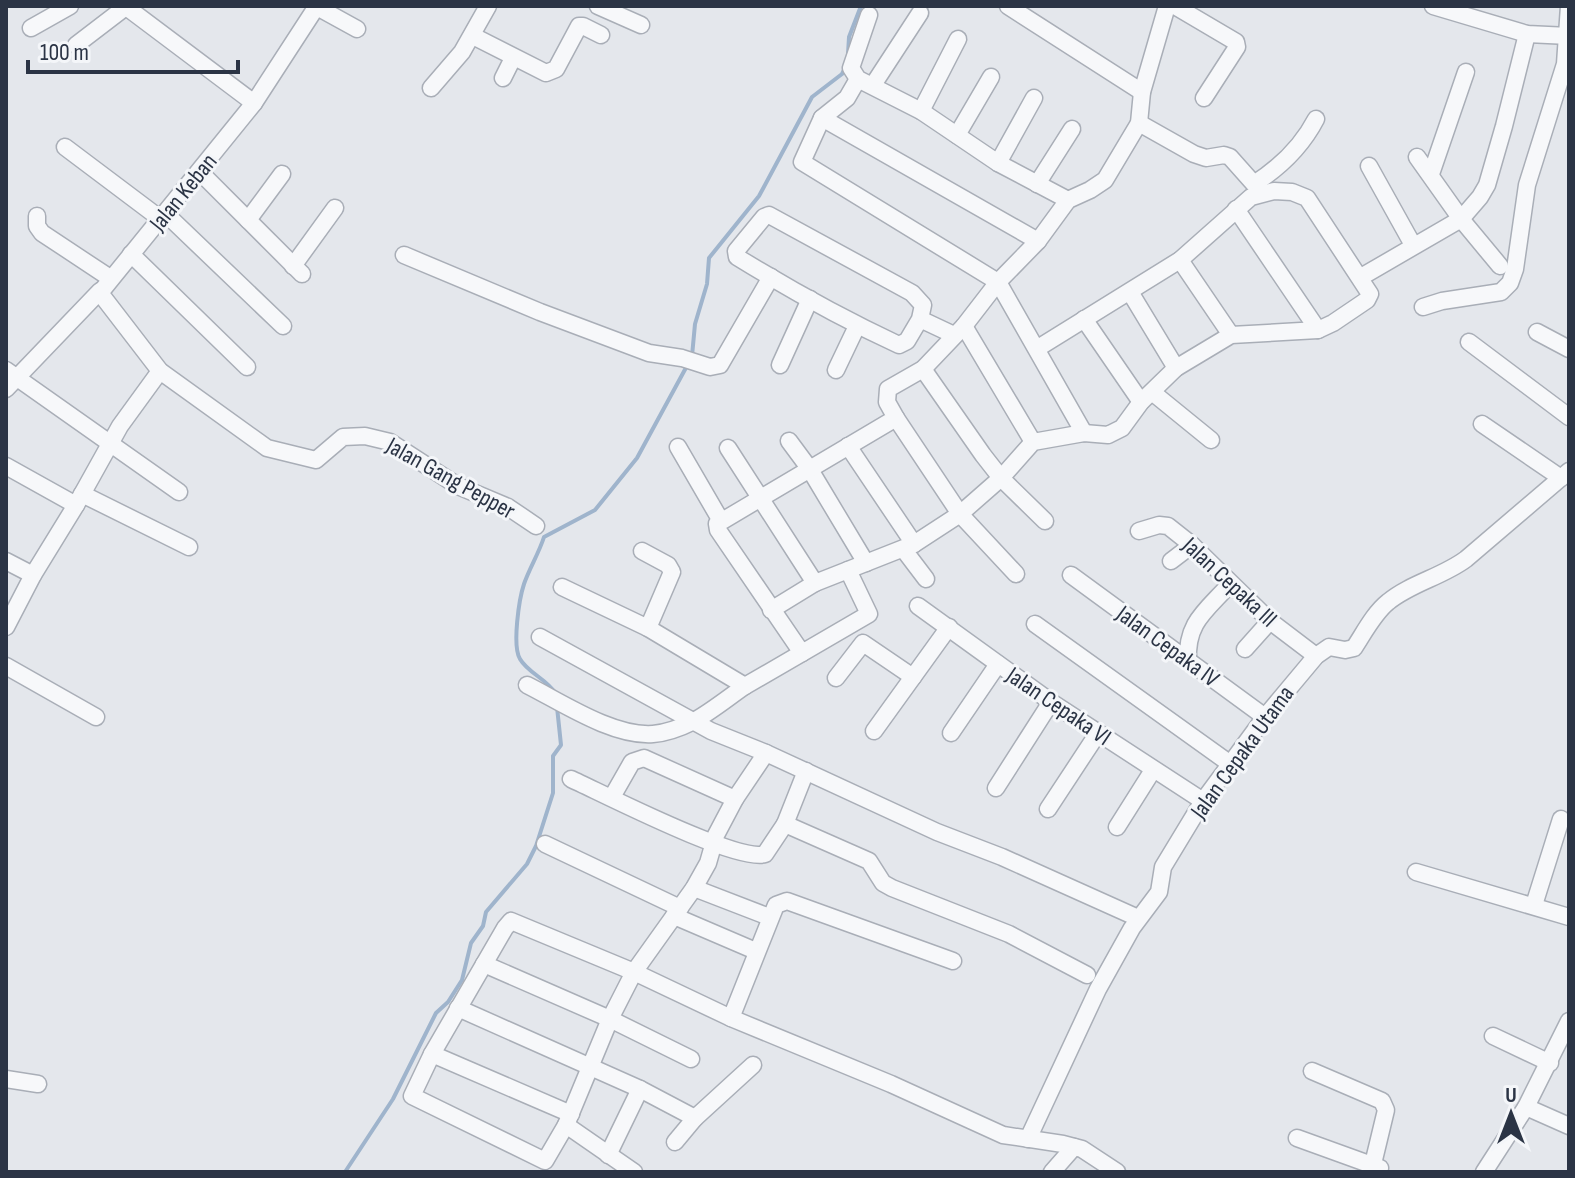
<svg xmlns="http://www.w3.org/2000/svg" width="1575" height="1178" viewBox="0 0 1575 1178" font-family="'Sofia Sans Condensed',sans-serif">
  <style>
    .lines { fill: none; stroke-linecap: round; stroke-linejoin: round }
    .stream { stroke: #9fb4cc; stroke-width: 4 }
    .minor-casing { stroke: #a9aeb7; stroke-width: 19 }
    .minor { stroke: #f7f8fa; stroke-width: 16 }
    .labels { text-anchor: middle; stroke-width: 6; stroke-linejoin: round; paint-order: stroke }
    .street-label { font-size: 24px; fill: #2b3445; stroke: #f4f6f9 }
  </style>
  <rect width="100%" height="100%" fill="#e4e7ec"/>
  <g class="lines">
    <g class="stream">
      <polyline points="848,54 849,37 861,6"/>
      <polyline points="692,356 695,324 707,284 709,258 759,196 812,97 842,74 846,66"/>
      <path d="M556,694C547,679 528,673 520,659C512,646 519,599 524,584C529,569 539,553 544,537L595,510L637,458L688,364"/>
      <polyline points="345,1172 393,1099 436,1013 448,1002 462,980 471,943 483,926 486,912 527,864 536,846 553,793 553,756 561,745 557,707"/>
    </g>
    <defs>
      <g id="minor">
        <polyline points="125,6 254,103"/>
        <polyline points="317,6 254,103 100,293 160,371 267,448 316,460 343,437 365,436 390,442 458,486 508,507 536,526"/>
        <polyline points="598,6 641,25"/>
        <polyline points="1008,6 1142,92"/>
        <polyline points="1175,6 1236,42 1237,47 1204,98"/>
        <polyline points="1433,6 1527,34 1569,36"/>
        <polyline points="317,7 357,29"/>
        <polyline points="869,15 851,68 858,79 921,111 998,163 1068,200"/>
        <polyline points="31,28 70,6"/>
        <polyline points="473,36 546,73 556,69 579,26 583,26 601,35"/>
        <polyline points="76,45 127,6"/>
        <polyline points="503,78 513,58"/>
        <polyline points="858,79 847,98 822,118 802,162 998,282 1084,433"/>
        <polyline points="873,85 920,13"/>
        <polyline points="431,88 462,52 488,6"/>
        <polyline points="921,111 958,39"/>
        <polyline points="822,118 1038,241"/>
        <path d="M1139,123L1194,154L1206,158L1224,155L1230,157L1254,184C1279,168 1302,146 1316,119"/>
        <polyline points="957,135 991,77"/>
        <polyline points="65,147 162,220"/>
        <polyline points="1417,157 1461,219 1500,266"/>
        <polyline points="998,163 1034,98"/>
        <polyline points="1369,166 1413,245"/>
        <polyline points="200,172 302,274"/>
        <polyline points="1431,174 1466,72"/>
        <polyline points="1037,184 1072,129"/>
        <polyline points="1236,209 1318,330"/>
        <polyline points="166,214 283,326"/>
        <polyline points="37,216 37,226 42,233 110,278"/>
        <polyline points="248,220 282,174"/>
        <polyline points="131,254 247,367"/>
        <polyline points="404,255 540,312 649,353 682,358 710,367 720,365 771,277"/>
        <polyline points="1180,260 1231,335"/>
        <polyline points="293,266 335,208"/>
        <polyline points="1361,277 1461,219 1480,197 1487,185 1504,126 1527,34"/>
        <polyline points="1130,292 1176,368"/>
        <polyline points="1423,307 1442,301 1501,292 1510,283 1515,269 1527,185 1565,64 1569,6"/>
        <path d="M920,319L907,341L899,345C843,319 789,289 737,257L736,251L764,217L769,215L912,293L923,305L920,319L954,335"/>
        <polyline points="1084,319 1141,402"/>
        <polyline points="964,326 1033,442"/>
        <polyline points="1537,332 1569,349"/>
        <polyline points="1469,342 1569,417"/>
        <polyline points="780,365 810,299"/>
        <polyline points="923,369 983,455 1001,478 1045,521"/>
        <polyline points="6,370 179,492"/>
        <polyline points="836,370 857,326"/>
        <polyline points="6,389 100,291"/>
        <polyline points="1152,392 1211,440"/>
        <polyline points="896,418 960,514 1016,574"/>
        <polyline points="1482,424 1561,478"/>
        <polyline points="789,441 809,468 866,563"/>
        <polyline points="848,446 914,544"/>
        <polyline points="678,447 721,521"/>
        <polyline points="728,448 815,583"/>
        <polyline points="6,466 76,505"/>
        <polyline points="82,494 189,547"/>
        <polyline points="1139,531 1159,525 1168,526 1192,545 1270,621 1316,656"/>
        <polyline points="904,550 926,579"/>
        <polyline points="642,551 668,565 672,572 648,628"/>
        <polyline points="6,561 33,575"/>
        <polyline points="1171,561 1192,545"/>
        <polyline points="848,570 869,614 802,653 718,530 717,524 896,418 887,402 888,389 923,369 964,326 998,282 1038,241 1068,200 1090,190 1105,180 1139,123 1142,92 1167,6"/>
        <polyline points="1071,575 1265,717"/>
        <polyline points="918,606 1051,702 1203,801"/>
        <polyline points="771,610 815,583 914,544 960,514 1001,478 1033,442 1084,433 1108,435 1122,428 1141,402 1176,368 1231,335 1318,330 1333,323 1367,300 1370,294 1307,198 1292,192 1274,191 1251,197 1180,260 1038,348"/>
        <polyline points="1035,624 1229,763"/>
        <polyline points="6,627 33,575 76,505 120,426 160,371"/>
        <polyline points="540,637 711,731 766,753"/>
        <polyline points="1245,649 1270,621"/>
        <path d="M1188,661C1186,622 1206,611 1230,584"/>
        <polyline points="6,666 96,717"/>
        <polyline points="836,678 863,643 913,677"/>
        <path d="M527,685C561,702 613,737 653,734C666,733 682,727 694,721C712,711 729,697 745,686L648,628L562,587"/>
        <polyline points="745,686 802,653"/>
        <polyline points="874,731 949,627"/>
        <polyline points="951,733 998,664"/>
        <path d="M571,779C604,794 738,863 765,854L785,824L869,861L883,883L892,888L1009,934L1087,975"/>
        <polyline points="996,788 1051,702"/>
        <polyline points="612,797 632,762 644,758 735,799"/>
        <polyline points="1048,809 1098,733"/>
        <polyline points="785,824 806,771"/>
        <polyline points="1117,827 1153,770"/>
        <polyline points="545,844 680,908"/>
        <polyline points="1416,872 1569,917"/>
        <polyline points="694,888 764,915"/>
        <polyline points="1534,905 1561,819"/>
        <polyline points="674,916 751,949"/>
        <polygon points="511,921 634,972 610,1019 566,1125 545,1161 412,1096 432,1054 505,928"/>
        <polyline points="484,964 610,1019 691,1059"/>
        <polyline points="458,1008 640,1089 695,1118 753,1065"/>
        <polyline points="731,1018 776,905 787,901 953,961"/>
        <polyline points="1493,1036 1550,1063"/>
        <polyline points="432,1054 571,1114"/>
        <polyline points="1312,1071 1382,1101 1386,1110 1373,1164"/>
        <polyline points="6,1079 38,1084"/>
        <polyline points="1526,1107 1569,1126"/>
        <polyline points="566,1125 634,1172"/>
        <polyline points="1297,1138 1380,1168"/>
        <path d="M1028,1139L1098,989L1132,928L1159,892L1163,867L1203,801L1265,717L1316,656L1329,647L1345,650L1354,648C1364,633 1374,613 1388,602C1411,583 1442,577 1466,559L1569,471"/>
        <polyline points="675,1142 695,1118"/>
        <polyline points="608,1155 640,1089"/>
        <polyline points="1052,1172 1074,1147"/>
        <polyline points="1117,1172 1082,1149 1063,1144 1003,1135 891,1084 731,1018 634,972 694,888 708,863 716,835 735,799 766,753 937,832 1002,857 1138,918"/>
        <polyline points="1484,1172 1526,1107 1569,1021"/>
      </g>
    </defs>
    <use href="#minor" class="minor-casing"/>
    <use href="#minor" class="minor"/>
  </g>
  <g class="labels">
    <g class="street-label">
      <text transform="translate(183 192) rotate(-51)" y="8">Jalan Keban</text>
      <text transform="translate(451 478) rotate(29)" y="8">Jalan Gang Pepper</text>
      <text transform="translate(1230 582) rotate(43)" y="8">Jalan Cepaka III</text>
      <text transform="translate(1168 646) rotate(36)" y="8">Jalan Cepaka IV</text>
      <text transform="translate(1059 706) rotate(34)" y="8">Jalan Cepaka VI</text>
      <text transform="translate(1242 752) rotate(-54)" y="8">Jalan Cepaka Utama</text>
    </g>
  </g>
  <rect width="1575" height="1178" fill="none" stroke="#2b3445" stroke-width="16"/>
  <g transform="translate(1511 1114)" stroke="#f4f6f9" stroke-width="6" paint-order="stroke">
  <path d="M0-6L14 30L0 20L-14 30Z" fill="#2b3445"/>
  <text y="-12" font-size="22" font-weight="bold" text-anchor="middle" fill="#2b3445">U</text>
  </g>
  <path d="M28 60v12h210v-12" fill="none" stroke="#2b3445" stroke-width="4"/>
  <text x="40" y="60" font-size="24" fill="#2b3445" stroke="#f4f6f9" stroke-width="6" paint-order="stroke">100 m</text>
</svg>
